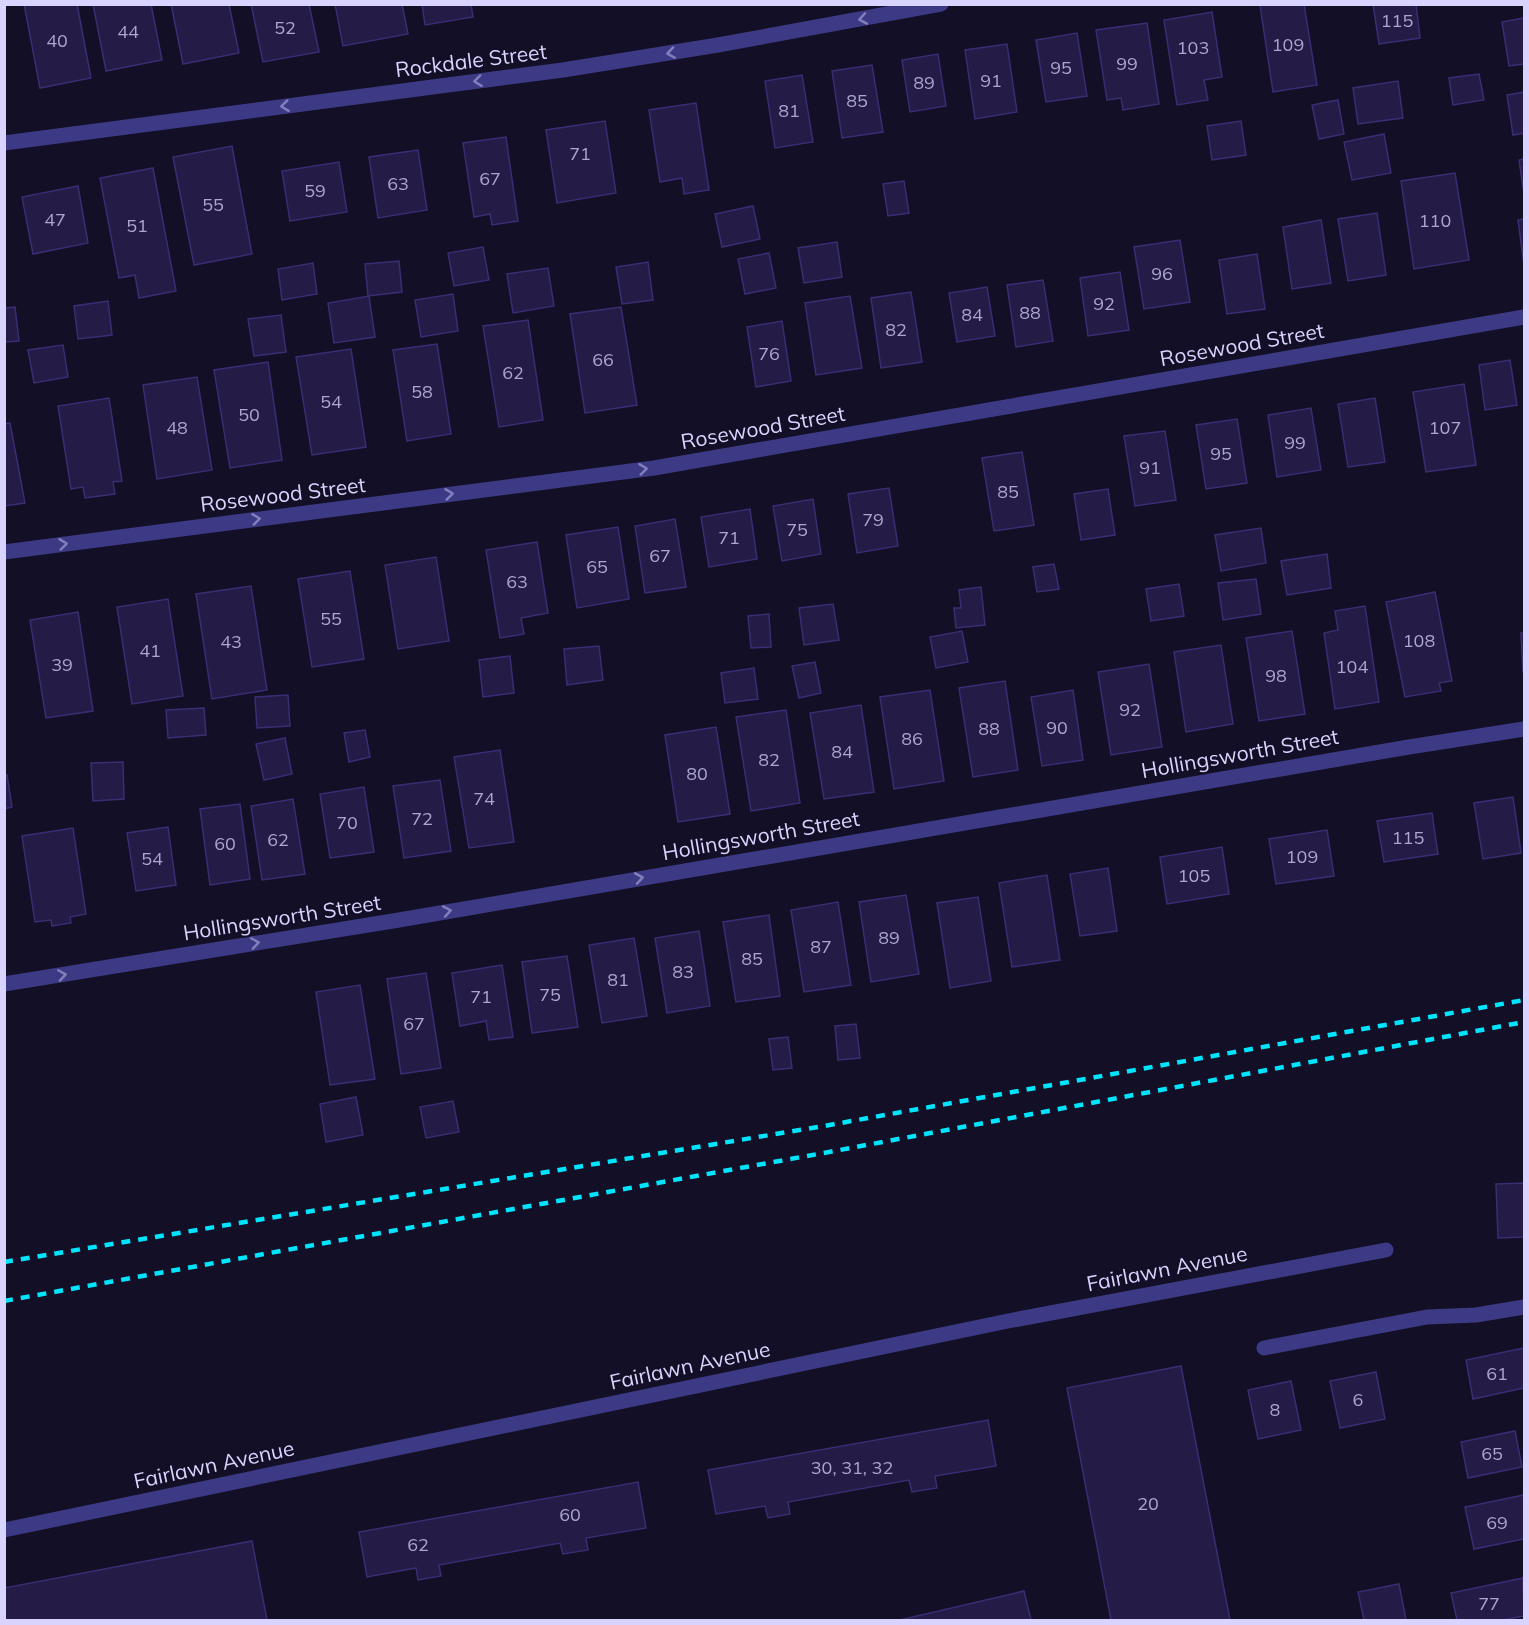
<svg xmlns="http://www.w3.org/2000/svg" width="1529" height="1625" viewBox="0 0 1529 1625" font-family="Mulish,sans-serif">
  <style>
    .building { fill: #241b47; stroke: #3b2d73; stroke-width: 1.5 }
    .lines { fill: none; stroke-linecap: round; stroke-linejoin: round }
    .street { stroke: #3d3a85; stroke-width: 15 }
    .rail { stroke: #00e5ff; stroke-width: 4.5; stroke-dasharray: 9 8; stroke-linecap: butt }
    .oneway { stroke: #837fbc }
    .labels { text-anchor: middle; stroke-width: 4.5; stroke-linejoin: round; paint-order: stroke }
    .number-label { font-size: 18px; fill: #aca6d1 }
    .street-label { font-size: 21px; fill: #d9d4ff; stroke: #130f26 }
  </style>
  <rect width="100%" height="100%" fill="#130f26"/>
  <g class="building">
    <polygon points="24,4 77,4 91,78 40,88"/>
    <polygon points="93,4 151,4 162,60 106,71"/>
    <polygon points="171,4 229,4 239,53 183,64"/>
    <polygon points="251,4 309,4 319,52 263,62"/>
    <polygon points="335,4 402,4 408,34 343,46"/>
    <polygon points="422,4 471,4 473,17 425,25"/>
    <polygon points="1304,4 1317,85 1273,92 1260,5"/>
    <polygon points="1373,4 1416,4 1420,38 1379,44"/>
    <polygon points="1212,12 1222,77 1204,80 1208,100 1177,105 1164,20"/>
    <polygon points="1524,18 1524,64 1509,66 1502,22"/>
    <polygon points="1147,23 1159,104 1123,110 1121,98 1107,100 1096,30"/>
    <polygon points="1077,33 1087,96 1046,102 1036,40"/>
    <polygon points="1007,44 1017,112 975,119 965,50"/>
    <polygon points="938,54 946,106 910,112 902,60"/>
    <polygon points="872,65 883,132 842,138 832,71"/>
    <polygon points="1479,74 1484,100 1453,105 1449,78"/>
    <polygon points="802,75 813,142 775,148 765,81"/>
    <polygon points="1398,81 1403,118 1358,124 1353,88"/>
    <polygon points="1524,92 1524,133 1513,135 1507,95"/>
    <polygon points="1338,100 1344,134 1319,139 1312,105"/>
    <polygon points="696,103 709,190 684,194 682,178 660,182 649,110"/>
    <polygon points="605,121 616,193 557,203 546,130"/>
    <polygon points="1241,121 1246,155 1212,160 1207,126"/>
    <polygon points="1384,134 1391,173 1352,180 1344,142"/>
    <polygon points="506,137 518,221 492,225 490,214 474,217 463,143"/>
    <polygon points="232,146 252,254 194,265 173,157"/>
    <polygon points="418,150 427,210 378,218 369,157"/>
    <polygon points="1524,159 1524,194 1519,160"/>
    <polygon points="339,162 347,212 290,221 282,171"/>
    <polygon points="153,168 176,291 139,298 135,275 119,278 100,178"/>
    <polygon points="1455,173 1469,260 1414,269 1401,181"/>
    <polygon points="904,181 909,213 888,216 883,184"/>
    <polygon points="78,186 88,243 33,254 22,197"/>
    <polygon points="753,206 760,239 722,247 715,214"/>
    <polygon points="1377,213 1386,275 1348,281 1338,219"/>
    <polygon points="1524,219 1524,265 1518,220"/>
    <polygon points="1321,220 1331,283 1292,289 1283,227"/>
    <polygon points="1180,240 1190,302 1144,309 1134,247"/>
    <polygon points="837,242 842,277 804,283 798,248"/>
    <polygon points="483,247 489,280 454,286 448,253"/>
    <polygon points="769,253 776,288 745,294 738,259"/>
    <polygon points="1257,254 1265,309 1227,314 1219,260"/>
    <polygon points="399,261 402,292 368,296 365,264"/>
    <polygon points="648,262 653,300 622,304 616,267"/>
    <polygon points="313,263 317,294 282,300 278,269"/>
    <polygon points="548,268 554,306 513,313 507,274"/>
    <polygon points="1120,272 1129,330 1088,336 1080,278"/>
    <polygon points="1043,280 1053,341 1016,347 1007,285"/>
    <polygon points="987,287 995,336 957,342 949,293"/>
    <polygon points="911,292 922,362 881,368 871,298"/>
    <polygon points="453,294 458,331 421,337 415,300"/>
    <polygon points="369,296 375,337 334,343 328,303"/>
    <polygon points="850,296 862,368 816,375 805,303"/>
    <polygon points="108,301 112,335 78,339 74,306"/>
    <polygon points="15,307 19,341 4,342 4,308"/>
    <polygon points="621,307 637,405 585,413 570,314"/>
    <polygon points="281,315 286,352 254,356 248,319"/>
    <polygon points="528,320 543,420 499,427 483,326"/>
    <polygon points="782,321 791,381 756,387 747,327"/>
    <polygon points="437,344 451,434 407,441 393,350"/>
    <polygon points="63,345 68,377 34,383 28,350"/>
    <polygon points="351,349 366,447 312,455 296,357"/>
    <polygon points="1510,360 1517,405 1485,410 1479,365"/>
    <polygon points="268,362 282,460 230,468 214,370"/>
    <polygon points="197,377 212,470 157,479 143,385"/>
    <polygon points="1464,384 1476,465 1426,472 1413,392"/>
    <polygon points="109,398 122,481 113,482 115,494 85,498 83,487 71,489 58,406"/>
    <polygon points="1375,398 1385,462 1348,467 1338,404"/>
    <polygon points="1311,408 1321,470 1277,477 1268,415"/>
    <polygon points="1237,419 1247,483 1206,489 1196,425"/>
    <polygon points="10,423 25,503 4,506 4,424"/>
    <polygon points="1165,431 1176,500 1135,506 1124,436"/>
    <polygon points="1022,452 1034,525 994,531 982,458"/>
    <polygon points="889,488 898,546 857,553 848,494"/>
    <polygon points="1108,489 1115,535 1081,540 1074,494"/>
    <polygon points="813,499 821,554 782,561 773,506"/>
    <polygon points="750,509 757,559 709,567 701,517"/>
    <polygon points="675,519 686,587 645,593 635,526"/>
    <polygon points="618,527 629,599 577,608 566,535"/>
    <polygon points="1261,528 1266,563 1221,571 1215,535"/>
    <polygon points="537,542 548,613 521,618 524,634 500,638 486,550"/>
    <polygon points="1327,554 1331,588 1287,595 1281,561"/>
    <polygon points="436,557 449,641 398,649 385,565"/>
    <polygon points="1054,564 1059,589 1037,592 1033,567"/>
    <polygon points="350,571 364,659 312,667 298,579"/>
    <polygon points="1256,579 1261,614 1223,620 1218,583"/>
    <polygon points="1179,584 1184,616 1151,621 1146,589"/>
    <polygon points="251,586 267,690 212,699 196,594"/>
    <polygon points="981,587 985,625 956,628 954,608 961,608 959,590"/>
    <polygon points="1435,592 1452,681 1439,683 1441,691 1405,697 1386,602"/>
    <polygon points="168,599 183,696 132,704 117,607"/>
    <polygon points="833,604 839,640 804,645 799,608"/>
    <polygon points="1365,606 1379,702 1335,709 1324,633 1338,630 1335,611"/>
    <polygon points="78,612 93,711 46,718 30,620"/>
    <polygon points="769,614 771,647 751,648 748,616"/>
    <polygon points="962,631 968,662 936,668 930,637"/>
    <polygon points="1292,631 1305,714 1259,721 1246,638"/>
    <polygon points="1521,633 1524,633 1524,672 1523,672"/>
    <polygon points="1221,645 1233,724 1186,732 1174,652"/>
    <polygon points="599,646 603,680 567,685 564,649"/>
    <polygon points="510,656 514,693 483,697 479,660"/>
    <polygon points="815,662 821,693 799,698 792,666"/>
    <polygon points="1149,664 1162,747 1111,755 1098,672"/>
    <polygon points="754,668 758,699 725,703 721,673"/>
    <polygon points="1005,681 1018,770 973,777 959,688"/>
    <polygon points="930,690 944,781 894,789 880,697"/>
    <polygon points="1073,690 1083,760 1042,766 1031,697"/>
    <polygon points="288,695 290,726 257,728 255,697"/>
    <polygon points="861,705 874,792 824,799 810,713"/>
    <polygon points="204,708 206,735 168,738 166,710"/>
    <polygon points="786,710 800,803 751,811 736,717"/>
    <polygon points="716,727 730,814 678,822 665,735"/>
    <polygon points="365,730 370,757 349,762 344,733"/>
    <polygon points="285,738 292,774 264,780 256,744"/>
    <polygon points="500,750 514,842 469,848 454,757"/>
    <polygon points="123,762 124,799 93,801 91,763"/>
    <polygon points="7,775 12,807 4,809 4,776"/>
    <polygon points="440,780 451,851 404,858 393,786"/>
    <polygon points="364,787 374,852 330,858 320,794"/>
    <polygon points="1513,797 1521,853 1483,859 1474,803"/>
    <polygon points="293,799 305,874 262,880 251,806"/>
    <polygon points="240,804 250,879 210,885 200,809"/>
    <polygon points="1432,813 1438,854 1384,862 1377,821"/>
    <polygon points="168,827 176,885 136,891 127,833"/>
    <polygon points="73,828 86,914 70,917 71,923 52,926 51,920 35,922 22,836"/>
    <polygon points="1327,830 1334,876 1276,884 1269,839"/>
    <polygon points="1222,847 1229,894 1167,904 1160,857"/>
    <polygon points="1108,868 1117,931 1080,936 1070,874"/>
    <polygon points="1047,875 1060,960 1012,967 999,883"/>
    <polygon points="906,895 919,974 871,982 859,902"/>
    <polygon points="978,897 991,981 950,988 937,903"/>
    <polygon points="838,902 851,985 804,992 791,910"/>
    <polygon points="769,915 780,996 736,1002 723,922"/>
    <polygon points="699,931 710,1006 667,1013 655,938"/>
    <polygon points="634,938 647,1016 602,1023 589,945"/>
    <polygon points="567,956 578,1027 532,1033 522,962"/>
    <polygon points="502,965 513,1037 489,1040 486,1021 460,1026 452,973"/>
    <polygon points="426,973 441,1068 401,1074 387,979"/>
    <polygon points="360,985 375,1079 330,1085 316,992"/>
    <polygon points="856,1024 860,1058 838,1060 835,1026"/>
    <polygon points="788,1037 792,1068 773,1070 769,1039"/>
    <polygon points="356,1097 363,1135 326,1142 320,1104"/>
    <polygon points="453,1101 459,1132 426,1138 420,1107"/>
    <polygon points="1524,1183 1524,1237 1498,1238 1496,1184"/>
    <polygon points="1524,1348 1524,1388 1473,1399 1466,1360"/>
    <polygon points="1181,1366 1230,1620 1111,1620 1067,1388"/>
    <polygon points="1376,1372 1385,1419 1340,1428 1330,1381"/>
    <polygon points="1291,1381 1301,1430 1258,1439 1248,1390"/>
    <polygon points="988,1420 996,1466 935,1476 937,1488 912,1492 909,1480 788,1502 790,1514 768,1518 765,1506 716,1514 708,1470"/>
    <polygon points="1515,1431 1522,1467 1468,1478 1461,1442"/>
    <polygon points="638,1482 646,1528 586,1538 588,1550 563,1554 560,1543 439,1565 441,1576 418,1580 416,1568 367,1577 359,1532"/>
    <polygon points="1524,1495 1524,1539 1474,1549 1465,1507"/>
    <polygon points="252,1541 267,1620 4,1620 4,1588"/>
    <polygon points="1523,1578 1524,1616 1503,1620 1457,1620 1451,1593"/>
    <polygon points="1399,1584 1406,1620 1364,1620 1358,1592"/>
    <polygon points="1024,1591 1031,1620 900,1620"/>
  </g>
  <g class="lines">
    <g class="street">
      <polyline points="4,143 563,70 718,45 941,4"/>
      <polyline points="4,552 654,468 1524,317"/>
      <polyline points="4,984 399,920 1409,747 1524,729"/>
      <polyline points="1264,1348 1427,1317 1476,1315 1524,1307"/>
      <polyline points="4,1530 1008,1321 1386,1250"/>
    </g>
    <g class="rail">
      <polyline points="4,1262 824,1126 1524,1000"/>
      <polyline points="4,1301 829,1152 1524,1022"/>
    </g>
  </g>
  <defs><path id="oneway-chevron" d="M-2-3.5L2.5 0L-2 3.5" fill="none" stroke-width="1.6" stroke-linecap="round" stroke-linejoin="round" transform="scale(1.5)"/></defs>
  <g class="oneway">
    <use href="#oneway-chevron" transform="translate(863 19) rotate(170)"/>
    <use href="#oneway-chevron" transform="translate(671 53) rotate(171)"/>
    <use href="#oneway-chevron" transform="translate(478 81) rotate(173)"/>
    <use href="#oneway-chevron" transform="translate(285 106) rotate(173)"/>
    <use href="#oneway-chevron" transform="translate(643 469) rotate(-7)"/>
    <use href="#oneway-chevron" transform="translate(449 494) rotate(-7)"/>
    <use href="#oneway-chevron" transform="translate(256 519) rotate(-7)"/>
    <use href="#oneway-chevron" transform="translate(63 544) rotate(-7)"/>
    <use href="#oneway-chevron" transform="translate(639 878) rotate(-10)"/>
    <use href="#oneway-chevron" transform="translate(447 911) rotate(-10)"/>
    <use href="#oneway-chevron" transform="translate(255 943) rotate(-9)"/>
    <use href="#oneway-chevron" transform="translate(62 975) rotate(-9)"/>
  </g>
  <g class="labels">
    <g class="number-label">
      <text x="1397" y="27">115</text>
      <text x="285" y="34">52</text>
      <text x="128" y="38">44</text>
      <text x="57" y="47">40</text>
      <text x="1288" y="51">109</text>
      <text x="1193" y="54">103</text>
      <text x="1127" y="70">99</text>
      <text x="1061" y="74">95</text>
      <text x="991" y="87">91</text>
      <text x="924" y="89">89</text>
      <text x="857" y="107">85</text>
      <text x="789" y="117">81</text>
      <text x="580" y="160">71</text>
      <text x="490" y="185">67</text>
      <text x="398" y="190">63</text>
      <text x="315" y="197">59</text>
      <text x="213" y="211">55</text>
      <text x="55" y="226">47</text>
      <text x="1435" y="227">110</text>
      <text x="137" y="232">51</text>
      <text x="1162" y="280">96</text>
      <text x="1104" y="310">92</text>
      <text x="1030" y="319">88</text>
      <text x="972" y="321">84</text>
      <text x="896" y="336">82</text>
      <text x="769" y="360">76</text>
      <text x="603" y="366">66</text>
      <text x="513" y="379">62</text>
      <text x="422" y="398">58</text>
      <text x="331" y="408">54</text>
      <text x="249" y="421">50</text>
      <text x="177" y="434">48</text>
      <text x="1445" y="434">107</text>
      <text x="1295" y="449">99</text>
      <text x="1221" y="460">95</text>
      <text x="1150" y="474">91</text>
      <text x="1008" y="498">85</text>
      <text x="873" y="526">79</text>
      <text x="797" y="536">75</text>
      <text x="729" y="544">71</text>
      <text x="660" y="562">67</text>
      <text x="597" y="573">65</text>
      <text x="517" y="588">63</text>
      <text x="331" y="625">55</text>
      <text x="1419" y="647">108</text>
      <text x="231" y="648">43</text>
      <text x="150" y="657">41</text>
      <text x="62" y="671">39</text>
      <text x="1352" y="673">104</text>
      <text x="1276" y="682">98</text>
      <text x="1130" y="716">92</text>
      <text x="1057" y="734">90</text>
      <text x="989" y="735">88</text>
      <text x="912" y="745">86</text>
      <text x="842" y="758">84</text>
      <text x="769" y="766">82</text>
      <text x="697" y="780">80</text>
      <text x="484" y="805">74</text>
      <text x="422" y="825">72</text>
      <text x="347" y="829">70</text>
      <text x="1408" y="844">115</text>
      <text x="278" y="846">62</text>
      <text x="225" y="850">60</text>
      <text x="1302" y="863">109</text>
      <text x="152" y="865">54</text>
      <text x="1194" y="882">105</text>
      <text x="889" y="944">89</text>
      <text x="821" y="953">87</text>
      <text x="752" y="965">85</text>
      <text x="683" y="978">83</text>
      <text x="618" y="986">81</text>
      <text x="550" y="1001">75</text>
      <text x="481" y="1003">71</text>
      <text x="414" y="1030">67</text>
      <text x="1497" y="1380">61</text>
      <text x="1358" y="1406">6</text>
      <text x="1275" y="1416">8</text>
      <text x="1492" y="1460">65</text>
      <text x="852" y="1474">30, 31, 32</text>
      <text x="1148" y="1510">20</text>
      <text x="570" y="1521">60</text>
      <text x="1497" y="1529">69</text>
      <text x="418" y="1551">62</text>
      <text x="1489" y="1610">77</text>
    </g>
    <g class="street-label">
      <text transform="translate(471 61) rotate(-7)" y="7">Rockdale Street</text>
      <text transform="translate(1242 345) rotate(-10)" y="7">Rosewood Street</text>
      <text transform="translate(763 428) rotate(-10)" y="7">Rosewood Street</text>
      <text transform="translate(283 495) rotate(-7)" y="7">Rosewood Street</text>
      <text transform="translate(1240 754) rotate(-10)" y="7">Hollingsworth Street</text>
      <text transform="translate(761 836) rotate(-10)" y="7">Hollingsworth Street</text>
      <text transform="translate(282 918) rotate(-9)" y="7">Hollingsworth Street</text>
      <text transform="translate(1167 1269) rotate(-11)" y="7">Fairlawn Avenue</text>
      <text transform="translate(690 1366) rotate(-12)" y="7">Fairlawn Avenue</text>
      <text transform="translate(214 1465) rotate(-12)" y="7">Fairlawn Avenue</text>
    </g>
  </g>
  <rect width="1529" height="1625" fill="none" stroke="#d9d4ff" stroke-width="12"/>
</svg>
